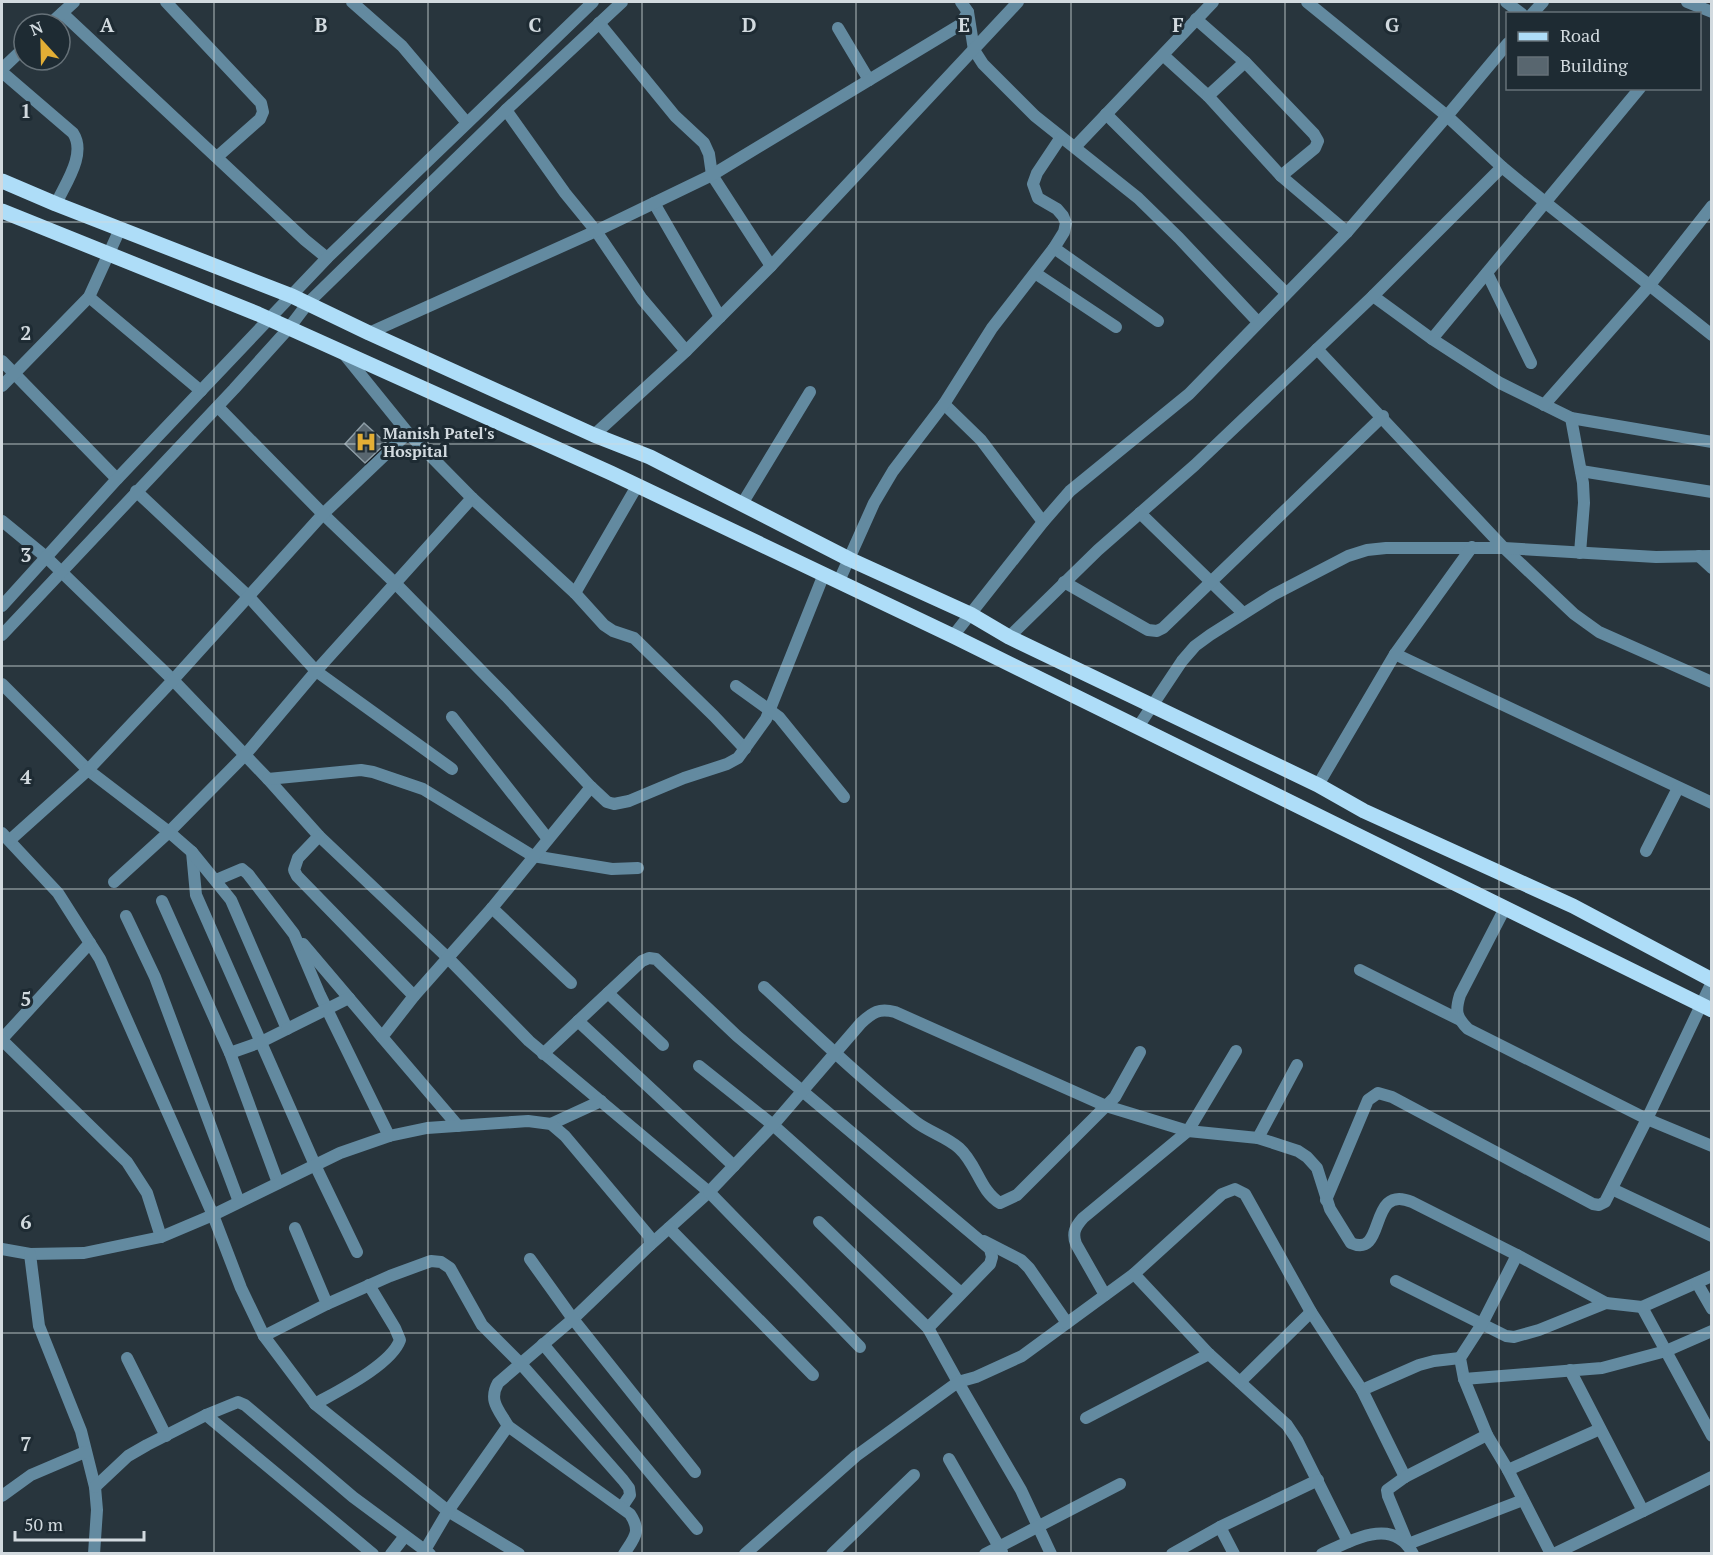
<svg xmlns="http://www.w3.org/2000/svg" width="1713" height="1555" viewBox="0 0 1713 1555" font-family="'PT Serif',serif">
  <style>
    .shadow { fill: #0007 }
    .building { fill: #58666f; stroke: #8d9da6; stroke-width: 1.5 }
    .lines { fill: none; stroke-linecap: round; stroke-linejoin: round }
    .minor { stroke: #638aa0; stroke-width: 12 }
    .tertiary { stroke: #638aa0; stroke-width: 12 }
    .primary { stroke: #aeddf8; stroke-width: 15 }
    .grid { fill: none; stroke: #d2dadf; stroke-width: 1.5; stroke-opacity: 0.55 }
    .labels { text-anchor: middle; stroke-width: 6; stroke-linejoin: round; paint-order: stroke }
    .poi-label { font-size: 16px; font-weight: bold; fill: #d2dadf; stroke: #1e2b33; text-anchor: start }
    .grid-label { font-size: 20px; text-anchor: middle; font-weight: bold; fill: #d2dadf; stroke: #1e2b33; stroke-width: 6; stroke-linejoin: round; paint-order: stroke }
  </style>
  <rect width="100%" height="100%" fill="#28353d"/>
  <polygon class="shadow" points="346,444 385,444 388,450 369,468 350,450"/>
  <polygon class="building" points="364,423 386,443 365,463 345,444"/>
  <g class="lines">
    <g class="minor">
      <polyline points="166,2 261,103 263,112 260,119 217,157"/>
      <polyline points="352,2 402,46 467,123"/>
      <polyline points="1307,2 1447,116 1502,167 1546,203 1712,335"/>
      <polyline points="1506,2 1522,14"/>
      <polyline points="1687,2 1712,12"/>
      <polyline points="968,12 974,50 983,64 1035,116 1138,198 1179,238 1258,322"/>
      <polyline points="62,13 305,240 327,258"/>
      <polyline points="1532,14 1543,2"/>
      <polyline points="1196,19 1245,62 1314,134 1318,141 1315,148 1281,176"/>
      <polyline points="599,23 675,116 704,143 709,154 712,175 771,266"/>
      <polyline points="838,28 869,80"/>
      <polyline points="1163,55 1208,96"/>
      <polyline points="1245,62 1208,96 1281,176 1347,232"/>
      <path d="M2,72L73,133C87,154 65,184 56,204"/>
      <polyline points="506,110 565,193 596,231 642,299 686,351"/>
      <polyline points="1106,114 1286,293"/>
      <polyline points="1075,147 1213,2"/>
      <polyline points="654,203 720,317"/>
      <polyline points="1054,248 1158,321"/>
      <polyline points="1035,273 1116,327"/>
      <polyline points="1487,273 1531,363"/>
      <polyline points="1373,296 1432,339 1500,383 1571,418 1712,442"/>
      <polyline points="89,297 201,391"/>
      <polyline points="369,333 596,231 712,175 960,25 968,12 961,2"/>
      <polyline points="1432,339 1640,88"/>
      <polyline points="1317,349 1504,548 1574,614 1599,632 1712,682"/>
      <polyline points="344,354 408,433 472,498 575,593 604,625 613,631 634,638 714,716 745,749"/>
      <polyline points="2,361 117,479"/>
      <polyline points="2,386 89,297 120,229"/>
      <polyline points="944,404 981,440 1043,522"/>
      <polyline points="1544,405 1649,286 1712,206"/>
      <polyline points="218,407 323,514 396,584 506,696 591,787 607,802 614,804 629,801 684,778 727,764 738,758 766,719 824,574"/>
      <polyline points="1571,418 1583,483 1584,503 1580,553"/>
      <polyline points="594,435 686,351 771,266 1018,2"/>
      <polyline points="1581,471 1712,492"/>
      <polyline points="136,491 249,597 316,671 452,769"/>
      <polyline points="742,504 810,392"/>
      <polyline points="1140,513 1243,613"/>
      <polyline points="2,521 46,557 173,680 268,779 319,836 448,958 529,1041 709,1192 650,1245"/>
      <polyline points="1699,556 1712,568"/>
      <polyline points="839,581 874,503 893,471 944,404 992,328 1054,248 1064,232 1066,223 1063,216 1057,209 1038,198 1033,184 1037,173 1061,137"/>
      <polyline points="1064,582 1148,630 1157,631 1163,628 1383,416"/>
      <polyline points="575,593 637,486"/>
      <polyline points="953,636 1043,522 1070,491 1189,394 1347,232 1447,116 1508,43"/>
      <polyline points="1009,637 1098,550 1195,465 1373,296 1502,167"/>
      <polyline points="1395,654 1712,803"/>
      <polyline points="2,684 88,770 169,832 245,755 316,671 472,498"/>
      <polyline points="736,686 779,717 844,797"/>
      <polyline points="452,717 548,839"/>
      <polyline points="1138,727 1182,661 1195,646 1210,635 1273,595 1348,556 1367,550 1386,548 1504,548 1656,557 1712,556"/>
      <polyline points="268,779 361,770 373,772 423,789 533,856 612,869 638,868"/>
      <polyline points="1318,785 1395,654 1472,547"/>
      <polyline points="2,833 58,893 100,959 213,1215 241,1288 264,1336 315,1404 448,1511 519,1554"/>
      <polyline points="319,836 298,858 294,870 297,876 414,996"/>
      <polyline points="10,840 88,770 173,680 323,514 408,433"/>
      <polyline points="1646,851 1678,788"/>
      <polyline points="192,852 196,895 315,1165 357,1252"/>
      <polyline points="216,880 242,869 248,874 294,934 320,995 389,1136"/>
      <polyline points="114,882 169,832 192,852 231,900 287,1029 261,1042 230,1053"/>
      <polyline points="162,901 230,1053 278,1183"/>
      <polyline points="492,908 571,983"/>
      <path d="M1505,908L1460,995C1455,1011 1456,1017 1468,1029L1647,1119L1712,1146"/>
      <polyline points="126,916 155,977 239,1202"/>
      <polyline points="303,944 382,1037"/>
      <polyline points="1360,970 1458,1019"/>
      <path d="M764,987C814,1033 863,1081 916,1122C929,1132 947,1137 959,1148C977,1164 980,1191 1000,1203L1017,1195L1115,1097L1140,1052"/>
      <polyline points="608,993 663,1045"/>
      <polyline points="578,1021 734,1166"/>
      <polyline points="287,1029 349,998"/>
      <polyline points="2,1039 90,943"/>
      <polyline points="2,1040 127,1162 147,1193 161,1237"/>
      <polyline points="543,1054 642,961 649,958 656,959 737,1036 990,1249 992,1257 990,1264 928,1328"/>
      <polyline points="699,1066 773,1125 961,1293"/>
      <polyline points="551,1124 601,1101"/>
      <polyline points="458,1126 382,1037 414,996 492,908 591,787"/>
      <polyline points="1258,1138 1297,1065"/>
      <polyline points="1612,1189 1712,1236"/>
      <polyline points="1326,1200 1368,1100 1378,1093 1392,1097 1593,1204 1599,1205 1605,1202 1647,1119 1712,982"/>
      <polyline points="819,1222 928,1328 958,1382 976,1377 1022,1356 1134,1274 1222,1194 1235,1189 1245,1194 1311,1312 1362,1390 1419,1365 1434,1361 1460,1358"/>
      <polyline points="669,1228 813,1375"/>
      <polyline points="984,1241 1021,1260 1029,1268 1067,1323"/>
      <path d="M2,1249L30,1254L84,1253L161,1237L213,1215L340,1153L389,1136L427,1128L528,1121L551,1124L565,1136L649,1236L650,1245L573,1319L498,1383C488,1401 499,1410 508,1426L448,1511L425,1550"/>
      <polyline points="30,1254 39,1326 81,1431 95,1487 97,1510 94,1554"/>
      <polyline points="1517,1255 1606,1303"/>
      <polyline points="530,1259 573,1319 695,1472"/>
      <polyline points="1134,1274 1209,1354 1287,1425 1297,1440 1348,1542"/>
      <polyline points="1712,1276 1642,1307 1712,1436"/>
      <polyline points="1396,1281 1506,1336 1514,1337 1539,1330 1606,1303 1642,1307"/>
      <polyline points="1697,1283 1712,1309"/>
      <path d="M1105,1295L1076,1244C1072,1233 1075,1227 1083,1218L1188,1131L1236,1051"/>
      <polyline points="327,1304 390,1276 431,1261 441,1262 450,1268 482,1325 521,1364 623,1480 629,1488 630,1495 622,1507"/>
      <polyline points="264,1336 327,1304 295,1228"/>
      <polyline points="543,1344 697,1529"/>
      <path d="M860,1347L709,1192L773,1125L861,1023C873,1012 879,1008 895,1012L1106,1106L1188,1131L1258,1138L1298,1151L1307,1157L1317,1168L1330,1209L1351,1243C1387,1259 1367,1183 1412,1202L1517,1255L1482,1324L1460,1358L1464,1379L1487,1435L1508,1470L1551,1554"/>
      <polyline points="127,1358 166,1436"/>
      <polyline points="1464,1379 1602,1368 1666,1351 1712,1331"/>
      <polyline points="1240,1382 1311,1312"/>
      <polyline points="1362,1390 1405,1477"/>
      <path d="M315,1404C338,1391 391,1365 400,1340L395,1328L369,1285"/>
      <polyline points="206,1415 373,1554"/>
      <polyline points="1086,1418 1209,1354"/>
      <path d="M508,1426L630,1514C642,1532 634,1538 624,1554"/>
      <polyline points="1487,1435 1405,1477 1387,1490 1388,1496 1408,1544 1523,1500"/>
      <polyline points="949,1459 1002,1552"/>
      <polyline points="1508,1470 1600,1429"/>
      <polyline points="95,1487 128,1456 147,1445 206,1415 238,1402 245,1405 353,1497 430,1554"/>
      <polyline points="2,1496 31,1475 85,1452"/>
      <polyline points="1643,1511 1712,1477"/>
      <polyline points="1220,1527 1234,1554"/>
      <polyline points="391,1554 405,1536"/>
      <polyline points="745,1554 856,1456 958,1382 1021,1490 1051,1554"/>
      <polyline points="832,1554 914,1475"/>
      <polyline points="985,1554 1120,1484"/>
      <polyline points="1172,1554 1220,1527 1318,1480"/>
      <path d="M1322,1554C1351,1541 1393,1515 1413,1554"/>
      <polyline points="1554,1554 1643,1511 1570,1370"/>
    </g>
    <g class="tertiary">
      <polyline points="50,24 74,2"/>
      <polyline points="2,69 24,48"/>
      <polyline points="2,606 117,479 327,258 593,2"/>
      <polyline points="2,635 234,389 289,328 308,303 506,110 622,2"/>
    </g>
    <g class="primary">
      <polyline points="2,181 56,204 292,296 369,333 594,435 650,457 849,559 970,614 1009,637 1318,785 1364,811 1573,906 1712,980"/>
      <polyline points="2,211 258,314 611,473 953,636 1712,1010"/>
    </g>
  </g>
  <path class="grid" d="M214,2V1554M428,2V1554M642,2V1554M856,2V1554M1071,2V1554M1285,2V1554M1499,2V1554M2,222H1712M2,444H1712M2,666H1712M2,889H1712M2,1111H1712M2,1333H1712"/>
  <defs>
    <symbol id="hospital-bare" viewBox="-9 -9 18 18"><path d="M-5-5h3v3.5h4V-5h3V5h-3V1.5h-4V5h-3Z" fill="#e3ae35" stroke="#1e2b33" stroke-width="2.5" paint-order="stroke"/></symbol>
  </defs>
  <g fill-rule="evenodd">
    <use href="#hospital-bare" x="351" y="427" width="30" height="30"/>
  </g>
  <g class="labels">
    <g class="poi-label">
      <text x="383" y="439">Manish Patel's<tspan x="383" dy="18">Hospital</tspan></text>
    </g>
  </g>
  <g class="grid-label">
    <text x="107" y="32">A</text>
    <text x="321" y="32">B</text>
    <text x="535" y="32">C</text>
    <text x="749" y="32">D</text>
    <text x="964" y="32">E</text>
    <text x="1178" y="32">F</text>
    <text x="1392" y="32">G</text>
    <text x="26" y="118">1</text>
    <text x="26" y="340">2</text>
    <text x="26" y="562">3</text>
    <text x="26" y="784">4</text>
    <text x="26" y="1006">5</text>
    <text x="26" y="1229">6</text>
    <text x="26" y="1451">7</text>
  </g>
  <rect width="1713" height="1555" fill="none" stroke="#d2dadf" stroke-width="6"/>
  <rect x="1506" y="12" width="195" height="78" fill="#1e2b33" stroke="#667178" stroke-width="1.5"/>
  <rect x="1518" y="32" width="30" height="9" fill="#aeddf8" stroke="#667178" stroke-width="1.5"/>
  <text x="1560" y="42" font-size="18" fill="#d2dadf">Road</text>
  <rect x="1518" y="57" width="30" height="18" fill="#58666f" stroke="#667178" stroke-width="1.5"/>
  <text x="1560" y="72" font-size="18" fill="#d2dadf">Building</text>
  <g transform="translate(42 42) rotate(338)"><circle r="28" fill="#1e2b33" stroke="#667178" stroke-width="1.5"/>
  <path d="M0-4.5L10 22L0 15L-10 22Z" fill="#e3ae35"/>
  <text y="-9" font-size="16" font-weight="bold" text-anchor="middle" fill="#d2dadf">N</text>
  </g>
  <path d="M15 1531v9h129v-9" fill="none" stroke="#d2dadf" stroke-width="3"/>
  <text x="24" y="1531" font-size="18" fill="#d2dadf" stroke="#1e2b33" stroke-width="4.5" paint-order="stroke">50 m</text>
</svg>
